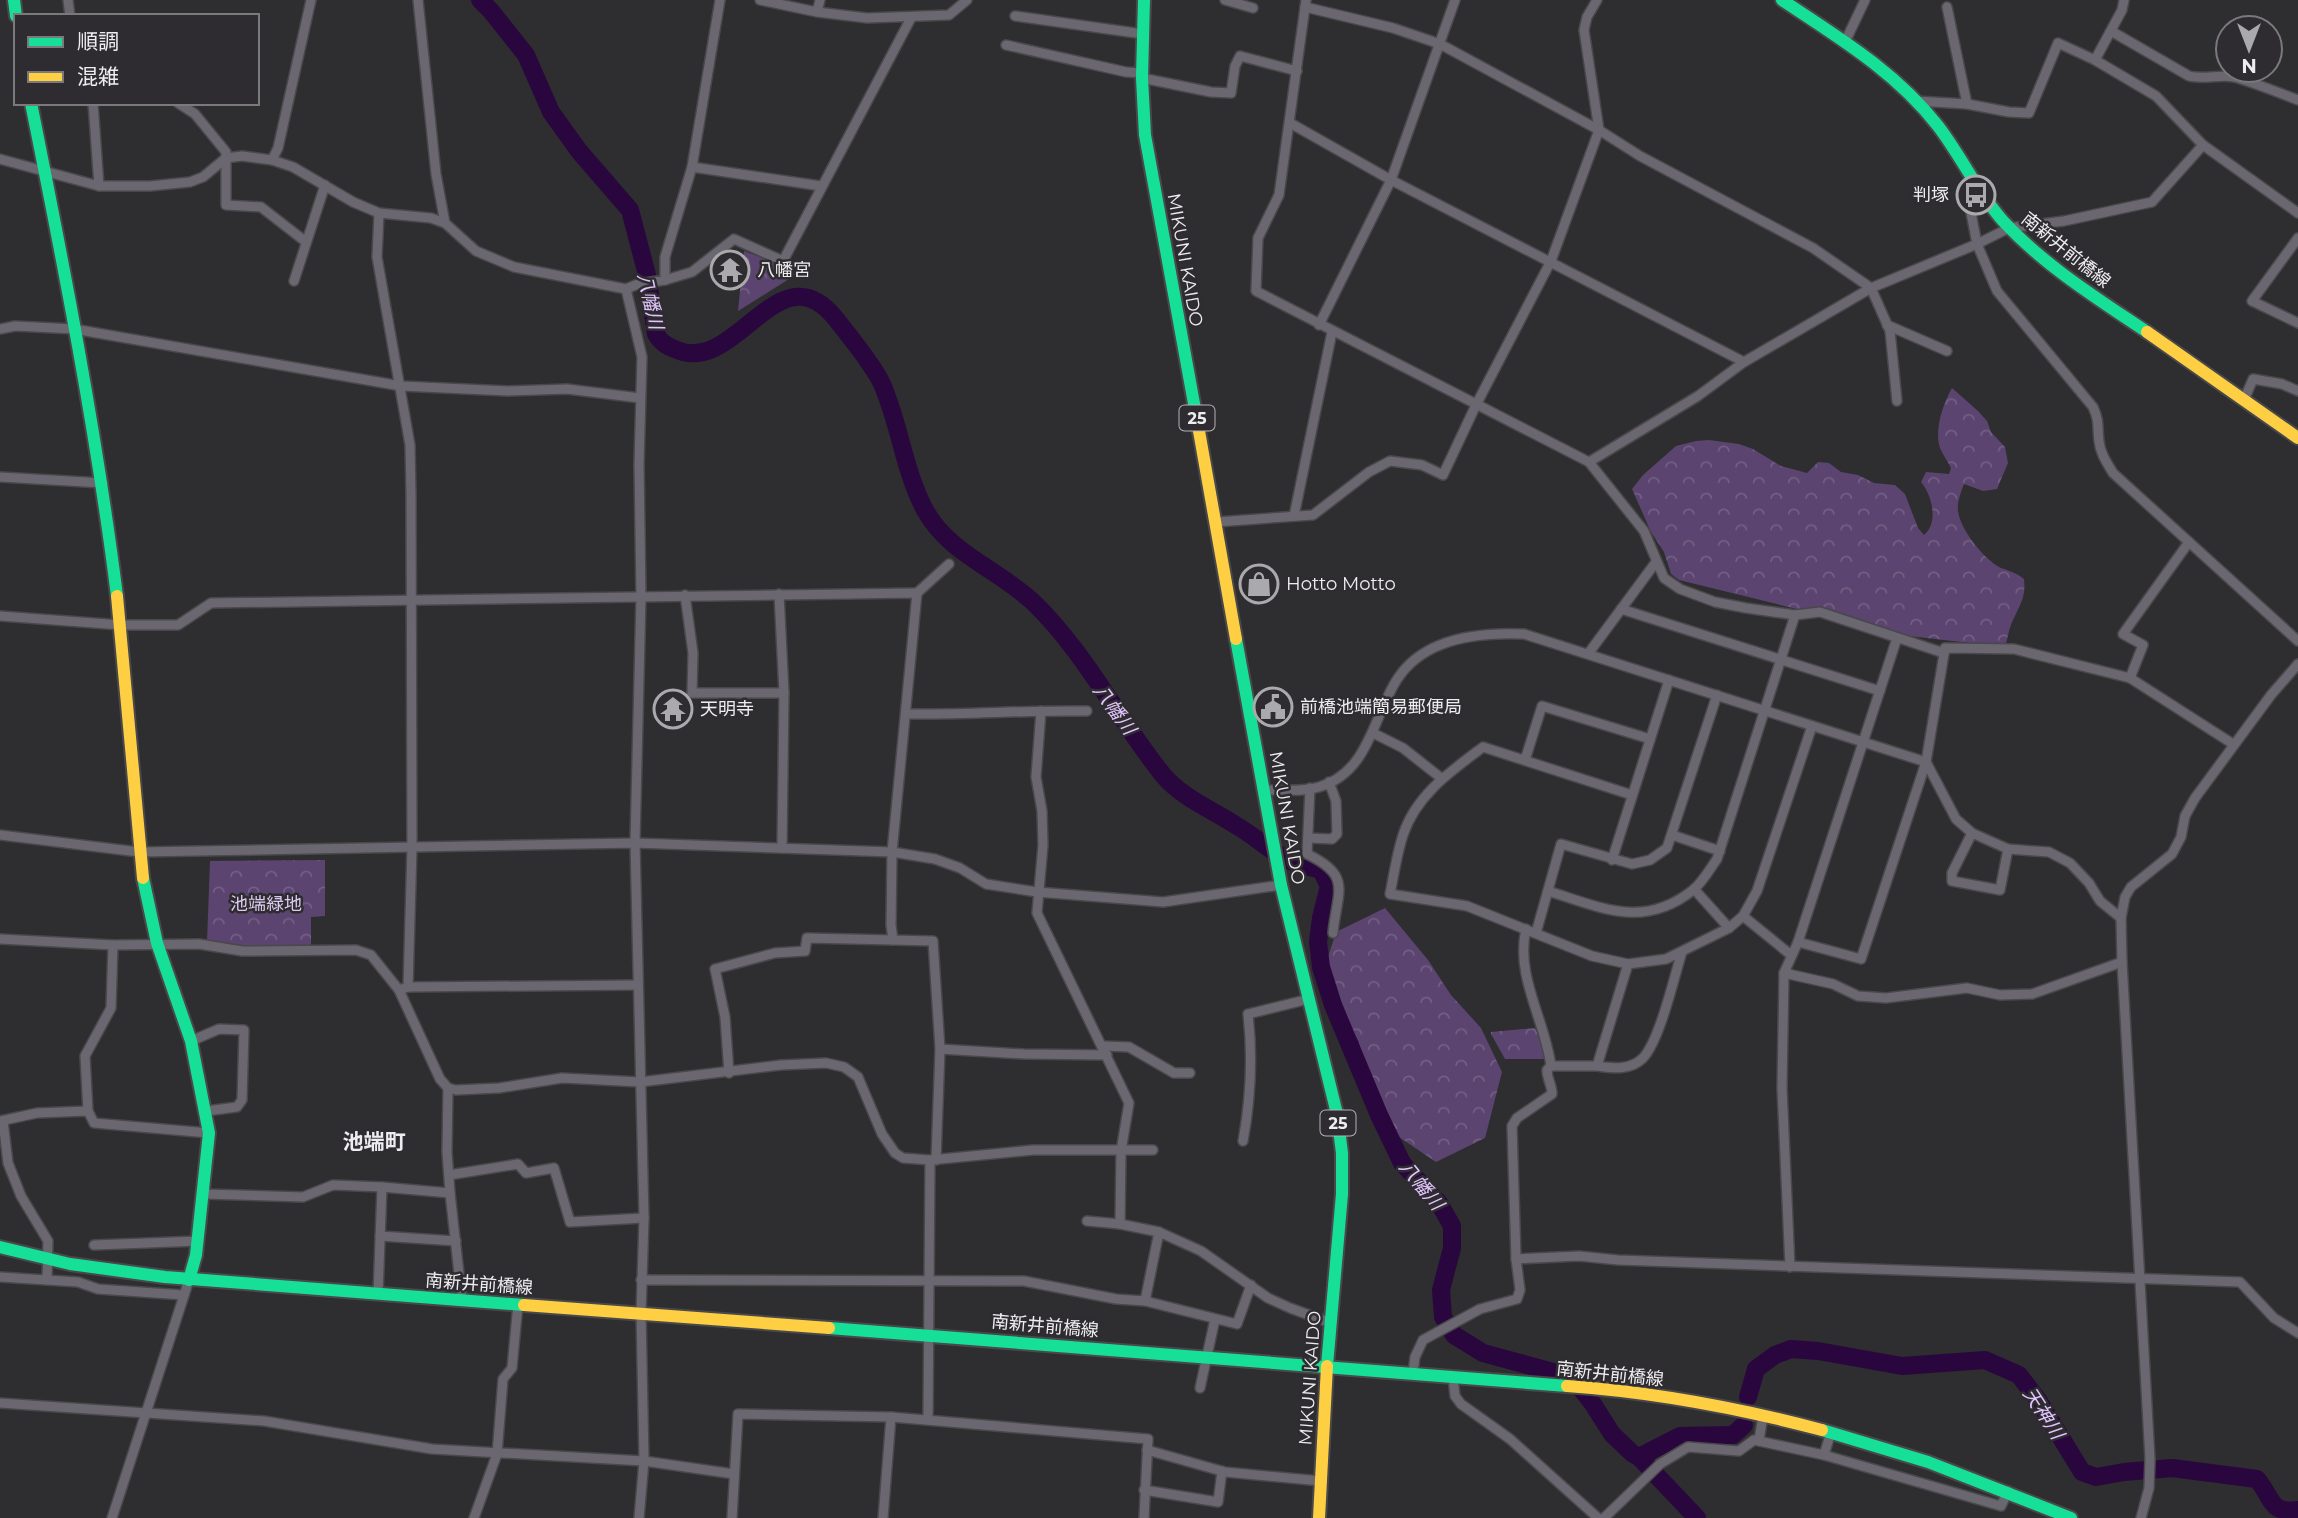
<svg xmlns="http://www.w3.org/2000/svg" width="2298" height="1518" viewBox="0 0 2298 1518" font-family="Montserrat,'Noto Sans JP',sans-serif">
  <style>
    .forest { fill: url(#forest-crowns) }
    .lines { fill: none; stroke-linecap: round; stroke-linejoin: round }
    .river { stroke: #2a063f; stroke-width: 18 }
    .street-casing { stroke: #49484a; stroke-width: 12 }
    .fast-casing { stroke: #49484a; stroke-width: 16 }
    .slow-casing { stroke: #49484a; stroke-width: 16 }
    .street { stroke: #6b6770; stroke-width: 9 }
    .fast { stroke: #16e098; stroke-width: 12 }
    .slow { stroke: #ffcf43; stroke-width: 12 }
    .labels { text-anchor: middle; stroke-width: 5; stroke-linejoin: round; paint-order: stroke }
    .shield { fill: #2e2c30; stroke: #b4b2b5; stroke-width: 2 }
    .shield-label { font-size: 16px; font-weight: bold; fill: #edecee }
    .poi-label { font-size: 18px; fill: #edecee; stroke: #2e2c30; text-anchor: start }
    .street-label { font-size: 18px; fill: #edecee; stroke: #2e2c30 }
    .park-label { font-size: 18px; fill: #dfcbf2; stroke: #2e2c30 }
    .water-label { font-size: 19px; font-style: italic; fill: #e2c5fe; stroke: #2e2c30 }
    .quarter-label { font-size: 21px; font-weight: bold; fill: #edecee; stroke: #2e2c30 }
  </style>
  <defs>
    <pattern id="forest-crowns" width="20" height="18" patternUnits="userSpaceOnUse" patternTransform="scale(1.75)"><rect width="20" height="18" fill="#5b446f"/><path d="M2 6a3 3 0 1 1 6 0M12 15a3 3 0 1 1 6 0" fill="none" stroke="#735f84"/></pattern>
  </defs>
  <rect width="100%" height="100%" fill="#2e2d2f"/>
  <g class="forest">
    <polygon points="744,251 800,272 738,311"/>
    <path d="M1952,388L1978,411L1987,421L1991,432L2005,447L2008,463L1997,489L1983,491L1964,484C1961,492 1957,502 1958,511C1960,529 1983,558 1999,567C2008,571 2016,572 2024,579C2026,596 2021,603 2014,618C2009,627 2008,637 2005,647L1909,636L1832,610L1813,613L1679,580L1671,574L1664,552L1651,532L1632,489L1643,475L1676,446L1696,441L1709,440L1739,444L1753,449L1781,466L1807,473L1818,462L1829,463L1841,472L1858,475L1874,483L1895,485L1905,494L1918,528L1924,535C1939,523 1932,495 1921,482L1926,472L1949,474L1951,468C1948,462 1943,455 1940,448C1934,430 1943,404 1952,388Z"/>
    <polygon points="325,860 325,916 311,917 311,945 245,948 207,942 210,861"/>
    <polygon points="1385,908 1428,960 1451,995 1481,1028 1502,1072 1485,1138 1436,1162 1396,1135 1372,1088 1358,1040 1320,982 1336,932"/>
    <polygon points="1535,1028 1545,1048 1545,1059 1505,1059 1491,1034 1491,1032"/>
  </g>
  <g class="lines">
    <g class="river">
      <path d="M480,0L491,11L526,55L551,112L579,151L630,210L647,275L656,334C661,343 667,346 677,350C737,375 779,247 836,319C848,334 875,368 882,384C900,425 904,471 925,510C949,554 998,569 1033,602C1085,652 1118,719 1163,775C1182,798 1213,810 1237,826C1255,836 1272,853 1290,861C1300,865 1311,867 1321,870L1329,886L1321,918L1318,942L1321,967L1333,1005L1379,1115L1402,1163L1439,1203L1452,1226V1248L1441,1290L1443,1317L1454,1335L1483,1353L1564,1375L1579,1386L1593,1404L1612,1434L1633,1454L1639,1457L1697,1518"/>
      <path d="M1748,1397L1756,1369L1775,1355L1791,1349L1818,1351L1902,1366L1985,1360L2019,1375L2038,1400L2082,1472L2096,1477L2124,1472L2172,1468L2257,1479C2273,1498 2269,1514 2298,1510"/>
      <polyline points="1639,1457 1680,1436 1733,1435 1744,1425"/>
    </g>
    <defs>
      <g id="street">
        <polyline points="68,0 70,16"/>
        <polyline points="418,0 436,174 445,223"/>
        <polyline points="760,0 817,12 867,18 949,15 967,0"/>
        <polyline points="1225,0 1253,8"/>
        <polyline points="1306,0 1279,195 1258,238 1256,291 1589,462 1644,531 1664,578 1680,589 1715,602 1746,608 1795,615 1820,612 1944,653"/>
        <polyline points="1305,7 1393,28 1440,44 1599,130 1640,156 1813,248 1871,288 1890,331 1897,401"/>
        <polyline points="1947,7 1967,104"/>
        <polyline points="817,12 820,0"/>
        <polyline points="1015,16 1143,34"/>
        <path d="M2111,31L2189,76C2204,80 2219,74 2234,77C2255,83 2277,92 2298,100"/>
        <polyline points="1845,42 1865,0"/>
        <polyline points="1006,45 1126,72 1142,73"/>
        <polyline points="2095,60 2122,10 2124,0"/>
        <polyline points="1142,78 1211,92 1231,93 1235,66 1240,56 1297,71"/>
        <polyline points="1916,101 1967,104 2009,112 2029,113 2058,43 2095,60 2156,96 2203,145 2298,213"/>
        <polyline points="93,103 99,186"/>
        <polyline points="178,103 195,114 226,152 226,205 261,207 306,242"/>
        <polyline points="1290,123 1391,180 1744,362"/>
        <polyline points="0,159 99,186 150,186 190,182 203,177 226,158 242,156 272,160 293,167 353,202 379,213 431,218 445,223 476,251 514,267 626,289 638,284 665,280 665,257 692,167 720,0"/>
        <polyline points="272,160 278,148 311,0"/>
        <polyline points="692,167 821,186"/>
        <path d="M1970,173L1967,192L1977,244L1997,291L2093,407C2100,422 2097,427 2099,441C2100,453 2107,463 2113,473L2298,641"/>
        <polyline points="379,213 377,257 410,445 411,494 412,847 408,987 399,990"/>
        <polyline points="2298,238 2252,301 2298,323"/>
        <polyline points="665,280 692,272 734,239 783,261 911,18"/>
        <polyline points="294,281 325,185"/>
        <polyline points="626,289 642,357 639,464 641,596 635,843 644,1218 641,1313 644,1461 639,1518"/>
        <polyline points="1319,325 1391,180 1455,0"/>
        <polyline points="1887,325 1947,351"/>
        <polyline points="0,329 15,326 74,329 401,386 508,391 567,389 640,398"/>
        <polyline points="2244,400 2253,379 2282,384 2298,391"/>
        <polyline points="1589,462 1698,396 1744,362 1871,288 1977,244 2009,228 2064,221 2152,202 2203,145"/>
        <polyline points="0,477 103,483"/>
        <polyline points="1294,516 1332,332"/>
        <polyline points="1216,522 1313,515 1369,472 1390,461 1422,465 1443,475 1476,405 1551,261 1599,130 1584,30 1587,17 1597,0"/>
        <polyline points="917,593 949,564"/>
        <polyline points="779,594 784,693 782,848"/>
        <polyline points="685,595 693,653 692,693 784,693"/>
        <polyline points="1621,609 1880,691"/>
        <polyline points="0,616 121,625 178,625 211,603 917,593 892,852 891,925 893,940 933,941 940,1049 936,1160"/>
        <polyline points="1588,654 1656,562"/>
        <polyline points="2130,678 2143,645 2123,634 2189,542"/>
        <polyline points="1041,711 1036,777 1042,811 1043,845 1037,913 1129,1103 1121,1151 1120,1224 1159,1232 1201,1251 1268,1298 1290,1308 1331,1323"/>
        <path d="M906,714C966,715 1026,710 1087,711"/>
        <polyline points="1373,733 1403,748 1441,778"/>
        <polyline points="1525,760 1542,706 1650,739"/>
        <path d="M1310,788L1307,854C1353,876 1337,891 1333,933"/>
        <path d="M1265,790C1282,790 1303,792 1319,787C1370,772 1373,715 1398,678C1425,637 1480,632 1524,634L1926,762L1956,819L1972,833L2008,849L2049,852L2070,863L2089,883L2100,901L2121,918"/>
        <path d="M1632,795L1483,747C1451,771 1416,795 1403,835C1397,853 1394,874 1390,894L1467,906L1592,956L1628,964L1666,959L1729,928L1743,916L1757,891L1812,726"/>
        <polyline points="1972,833 1952,873 1952,881 2000,890 2008,849"/>
        <polyline points="0,835 139,852 635,843 892,852 935,859 960,868 986,884 1037,892 1163,902 1281,885"/>
        <polyline points="1672,835 1720,851"/>
        <polyline points="1308,838 1332,839 1337,834 1336,801 1329,782"/>
        <polyline points="1612,860 1669,680"/>
        <polyline points="1694,889 1729,928"/>
        <path d="M1548,891C1600,907 1643,930 1693,890C1702,883 1710,869 1717,859L1795,615"/>
        <polyline points="1743,916 1791,955"/>
        <polyline points="1536,933 1561,844 1632,864 1650,860 1667,848 1717,695"/>
        <polyline points="0,939 113,945 199,944 242,951 356,950 371,955 399,990 440,1079 448,1088 456,1090 499,1088 562,1078 640,1082 781,1065 826,1063 844,1067 858,1077 882,1134 895,1153 903,1158 930,1160"/>
        <polyline points="1798,942 1861,959 1926,762 1945,648 2014,649 2130,678 2233,744"/>
        <path d="M1628,964L1597,1066C1612,1068 1630,1071 1643,1058C1660,1040 1674,977 1682,952"/>
        <polyline points="1784,973 1833,984 1858,996 1886,998 1967,988 2000,995 2032,994 2122,962"/>
        <polyline points="408,987 638,985"/>
        <polyline points="191,1041 219,1029 244,1030 242,1100 237,1107 206,1111"/>
        <polyline points="1103,1046 1129,1047 1174,1073 1190,1073"/>
        <polyline points="940,1049 1024,1054 1107,1055"/>
        <polyline points="1551,1066 1597,1066"/>
        <polyline points="729,1073 725,1017 715,969 775,953 805,951 807,938 893,940"/>
        <polyline points="448,1088 447,1152 450,1193"/>
        <polyline points="88,1111 85,1056 111,1008 113,945"/>
        <polyline points="0,1121 37,1113 88,1111 94,1123 209,1133"/>
        <polyline points="3,1121 8,1163 21,1196 48,1241 47,1280"/>
        <path d="M1243,1141C1251,1097 1253,1058 1248,1014L1309,999"/>
        <polyline points="449,1175 518,1164 526,1173 554,1168 570,1222 644,1218"/>
        <polyline points="204,1194 303,1197 333,1185 382,1187"/>
        <polyline points="1087,1221 1120,1224"/>
        <polyline points="380,1236 456,1241"/>
        <polyline points="94,1245 199,1241"/>
        <polyline points="1516,1259 1579,1256 1618,1260 2240,1282 2274,1318 2298,1333"/>
        <polyline points="1790,1267 1782,1088 1784,973 1798,942 1897,638"/>
        <polyline points="0,1277 78,1282 98,1289 184,1295"/>
        <polyline points="641,1280 1024,1281 1116,1299 1145,1301 1237,1324 1251,1285"/>
        <polyline points="378,1294 382,1187 450,1193 462,1300"/>
        <polyline points="1145,1301 1159,1232"/>
        <path d="M1413,1373L1415,1357L1423,1340L1480,1309L1517,1299L1520,1290L1516,1259L1512,1126L1517,1118L1552,1094C1552,1085 1547,1079 1547,1070L1551,1066C1545,1020 1515,976 1526,929"/>
        <polyline points="1453,1377 1455,1396 1461,1404 1510,1439 1598,1518"/>
        <polyline points="1200,1388 1215,1319"/>
        <polyline points="0,1403 264,1421 432,1449 644,1461 734,1474"/>
        <polyline points="928,1420 930,1160 1033,1150 1153,1150"/>
        <polyline points="1759,1440 1763,1416"/>
        <polyline points="1147,1450 1225,1472 1321,1481"/>
        <polyline points="1824,1455 1831,1432"/>
        <polyline points="1144,1490 1218,1502 1222,1471"/>
        <polyline points="112,1518 189,1280"/>
        <polyline points="474,1518 497,1454 503,1379 512,1368 518,1304"/>
        <polyline points="732,1518 738,1414 891,1417 1148,1439 1144,1518"/>
        <polyline points="883,1518 891,1417"/>
        <polyline points="1604,1518 1660,1464 1688,1447 1739,1451 1754,1440 1824,1455 2001,1506 2008,1491"/>
        <polyline points="2141,1518 2149,1488 2150,1459 2122,962 2121,918 2125,897 2131,887 2172,854 2181,837 2185,816 2195,798 2271,695 2298,664"/>
      </g>
      <g id="fast">
        <polyline points="14,0 16,16"/>
        <polyline points="1144,0 1142,78 1145,135 1199,431"/>
        <path d="M1782,0C1838,37 1896,72 1938,126C1961,156 1980,196 2004,222C2045,266 2098,299 2147,332"/>
        <path d="M31,103C64,267 96,430 117,596"/>
        <polyline points="1236,639 1281,885 1337,1114 1342,1153 1342,1194 1327,1366"/>
        <polyline points="143,878 157,943 191,1041 209,1133 196,1255 189,1280"/>
        <polyline points="0,1247 70,1264 165,1277 524,1305"/>
        <polyline points="829,1328 1567,1386"/>
        <polyline points="1822,1430 1928,1462 2071,1518"/>
      </g>
      <g id="slow">
        <polyline points="2147,332 2298,438"/>
        <polyline points="1199,431 1236,639"/>
        <polyline points="117,596 143,878"/>
        <polyline points="524,1305 829,1328"/>
        <path d="M1567,1386C1653,1392 1739,1408 1822,1430"/>
        <polyline points="1319,1518 1327,1366"/>
      </g>
    </defs>
    <use href="#street" class="street-casing"/>
    <use href="#fast" class="fast-casing"/>
    <use href="#slow" class="slow-casing"/>
    <use href="#street" class="street"/>
    <use href="#fast" class="fast"/>
    <use href="#slow" class="slow"/>
  </g>
  <defs>
    <symbol id="bus-ring" viewBox="-11 -11 22 22"><circle r="9.5" fill="#2e2c30" stroke="#aaa9ab" stroke-width="1.5"/><path d="M-5-6H5V4H4V6H2V4H-2V6H-4V4H-5ZM-3.5-4V0h7V-4ZM-3.5 1.2v1.5H-2V1.2ZM2 1.2v1.5H3.5V1.2Z" fill="#aaa9ab"/></symbol>
    <symbol id="temple-ring" viewBox="-11 -11 22 22"><circle r="9.5" fill="#2e2c30" stroke="#aaa9ab" stroke-width="1.5"/><path d="M0-6L5-2H3V0L6.5 2.5H4V6H1.5V3h-3V6H-4V2.5H-6.5L-3 0V-2H-5Z" fill="#aaa9ab"/></symbol>
    <symbol id="shop-ring" viewBox="-11 -11 22 22"><circle r="9.5" fill="#2e2c30" stroke="#aaa9ab" stroke-width="1.5"/><path d="M-5-2.5h2.3a2.7 3.5 0 0 1 5.4 0H5L5.5 6h-11ZM-1.5-2.5h3a1.5 2.3 0 0 0-3 0Z" fill="#aaa9ab"/></symbol>
    <symbol id="civic-ring" viewBox="-11 -11 22 22"><circle r="9.5" fill="#2e2c30" stroke="#aaa9ab" stroke-width="1.5"/><path d="M-.6-6.5H3V-4.5H.6V-3L4-1V1h2V6H-6V1h2V-1L-.6-3ZM-1.2 2.5V6h2.4V2.5Z" fill="#aaa9ab"/></symbol>
  </defs>
  <g fill-rule="evenodd">
    <use href="#bus-ring" x="1954" y="173" width="44" height="44"/>
    <use href="#temple-ring" x="708" y="248" width="44" height="44"/>
    <use href="#shop-ring" x="1237" y="562" width="44" height="44"/>
    <use href="#civic-ring" x="1251" y="685" width="44" height="44"/>
    <use href="#temple-ring" x="651" y="687" width="44" height="44"/>
  </g>
  <g class="labels">
    <g class="shield">
      <rect x="1179.5" y="405.5" width="35" height="25" rx="5"/>
      <rect x="1320.5" y="1110.5" width="35" height="25" rx="5"/>
    </g>
    <g class="shield-label">
      <text x="1197" y="424">25</text>
      <text x="1338" y="1129">25</text>
    </g>
    <g class="poi-label">
      <text x="1949" y="201" text-anchor="end">判塚</text>
      <text x="757" y="276">八幡宮</text>
      <text x="1286" y="590">Hotto Motto</text>
      <text x="1300" y="713">前橋池端簡易郵便局</text>
      <text x="700" y="715">天明寺</text>
    </g>
    <g class="street-label">
      <text transform="translate(2066 250) rotate(39)" y="6">南新井前橋線</text>
      <text transform="translate(1185 260) rotate(80)" y="6">MIKUNI KAIDO</text>
      <text transform="translate(1287 818) rotate(80)" y="6">MIKUNI KAIDO</text>
      <text transform="translate(479 1284) rotate(4)" y="6">南新井前橋線</text>
      <text transform="translate(1045 1326) rotate(5)" y="6">南新井前橋線</text>
      <text transform="translate(1610 1374) rotate(6)" y="6">南新井前橋線</text>
      <text transform="translate(1310 1378) rotate(-86)" y="6">MIKUNI KAIDO</text>
    </g>
    <g class="park-label">
      <text x="266" y="910">池端緑地</text>
    </g>
    <g class="water-label">
      <text transform="translate(651 301) rotate(77)" y="7">八幡川</text>
      <text transform="translate(1115 709) rotate(54)" y="7">八幡川</text>
      <text transform="translate(1422 1185) rotate(51)" y="7">八幡川</text>
      <text transform="translate(2044 1413) rotate(57)" y="7">天神川</text>
    </g>
    <g class="quarter-label">
      <text x="374" y="1149">池端町</text>
    </g>
  </g>
  <rect x="14" y="14" width="245" height="91" fill="#2e2c30" stroke="#7a797c" stroke-width="2"/>
  <rect x="28" y="37" width="35" height="10" fill="#16e098" stroke="#7a797c" stroke-width="2"/>
  <text x="77" y="49" font-size="21" fill="#edecee">順調</text>
  <rect x="28" y="72" width="35" height="10" fill="#ffcf43" stroke="#7a797c" stroke-width="2"/>
  <text x="77" y="84" font-size="21" fill="#edecee">混雑</text>
  <g transform="translate(2249 49) rotate(180)"><circle r="33" fill="#2e2c30" stroke="#7a797c" stroke-width="2"/>
  <path d="M0-5L12 26L0 18L-12 26Z" fill="#aaa9ab"/>
  <text y="-10" font-size="19" font-weight="bold" text-anchor="middle" fill="#edecee">N</text>
  </g>
</svg>
